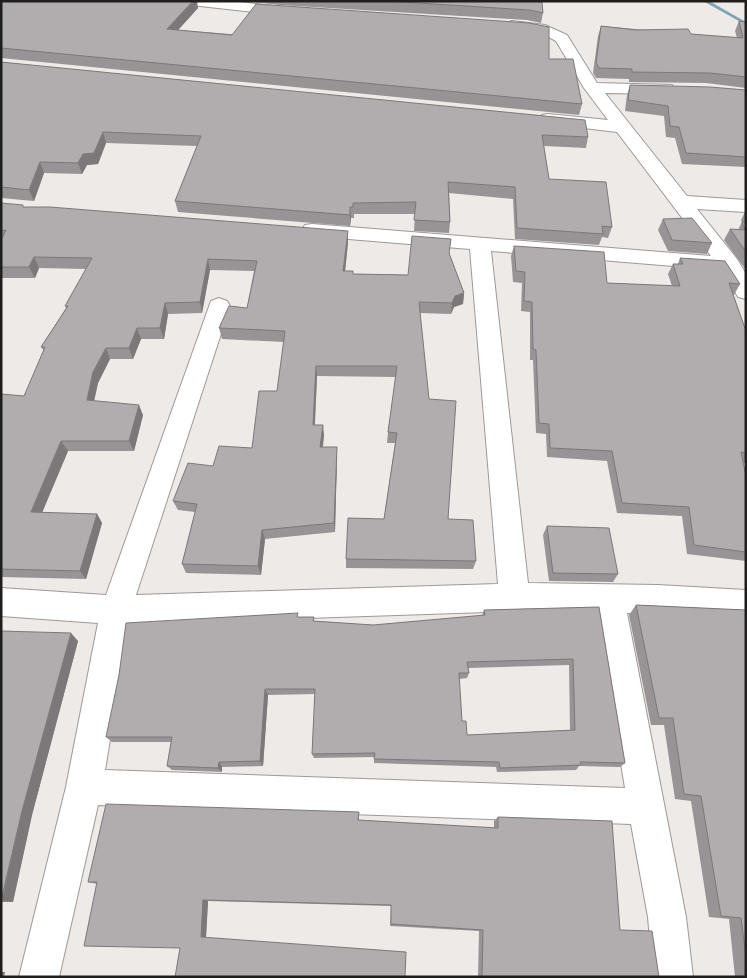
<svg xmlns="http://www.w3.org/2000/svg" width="747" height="978" viewBox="0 0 747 978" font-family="Arial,sans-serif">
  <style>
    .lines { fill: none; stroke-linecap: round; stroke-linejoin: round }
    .stream { fill: #7ea3b5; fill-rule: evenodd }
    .minor-casing { stroke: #9d9996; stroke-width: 2 }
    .minor { fill: #fff; fill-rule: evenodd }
    .wall { fill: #989496; fill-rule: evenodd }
    .shaded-wall { fill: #7c787a }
    .building { fill: #b1acae; stroke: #7c787a; fill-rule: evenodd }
  </style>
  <rect width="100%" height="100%" fill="#eeeae7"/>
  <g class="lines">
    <polygon class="stream" points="703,1 709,1 746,22 746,25"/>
    <defs>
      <g id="minor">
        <polygon points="184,1 232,1 289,8 294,9 296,12 294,15 289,16 191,5"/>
        <path d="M512,21L545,25L567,35L597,83L672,85L674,89L672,93L666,94L605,93L687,196L746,200V212L697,209L737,259L746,274V299L738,297L722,270L491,251L528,583L658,585L746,590V618L627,613L686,917L693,977H653L648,917L631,824L98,805L59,977H19L66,787L98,623L1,616V588L106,595L211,301L219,298L227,301L230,306L136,595L498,584L470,249L312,236L305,235L302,230L305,225L312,224L711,256L617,132L542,123L539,119L542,115L548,114L608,120L584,88L556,41L541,33L507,29L504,26L507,23ZM514,611L596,612L625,788L105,770L129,624Z"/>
      </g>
    </defs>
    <use href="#minor" class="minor-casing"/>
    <use href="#minor" class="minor"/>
  </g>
  <g class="wall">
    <polygon points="1,1 198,8 178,30 549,59 582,104 579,115 1,58"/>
    <polygon points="245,1 530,1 543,13 541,23 527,20 280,5"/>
    <polygon points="739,21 746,22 746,88 706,83 629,82 629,79 596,78 593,73 598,36 601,26 737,38 735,31"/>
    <polygon points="1,62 588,137 586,148 544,146 549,179 612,227 608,238 602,237 599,245 515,239 513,199 449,193 450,222 449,233 414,231 415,214 354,214 354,218 351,218 350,226 178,212 175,201 197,146 106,143 98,164 87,165 82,174 44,173 34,201 1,198"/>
    <polygon points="630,85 746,90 746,167 682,164 675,138 666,137 664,116 625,111 627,95"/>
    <polygon points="1,203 24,207 348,242 345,271 353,274 408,275 449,253 464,293 463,304 454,307 451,314 420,313 429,399 448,519 476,561 473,569 346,568 346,559 384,519 395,443 387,443 388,432 396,377 317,376 315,425 324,435 323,447 337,457 335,532 265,539 261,575 186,573 182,564 195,512 178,510 173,501 213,466 252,448 277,391 284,342 222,339 219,328 247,308 254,271 210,270 202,313 168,314 164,339 141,339 133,359 110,359 98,383 94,401 143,415 134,451 68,451 42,513 97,514 102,523 86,579 1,577 1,394 24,396 44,351 41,347 66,308 65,306 86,269 39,268 35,278 1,278"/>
    <polygon points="746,210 746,270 724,240 730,229 738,230 742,222 741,220"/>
    <polygon points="663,219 712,243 707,254 668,251 658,230"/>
    <polygon points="514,246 607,283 672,286 668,274 673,264 678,264 680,258 740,284 734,295 733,295 746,331 746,463 743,463 746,476 746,561 687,554 682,516 617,513 607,461 547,457 546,434 536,433 533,360 530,360 530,312 521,311 522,283 513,282 511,256"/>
    <polygon points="547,526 618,574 613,582 549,581 543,535"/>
    <polygon points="636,605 746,610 746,977 735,977 729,919 709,917 691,801 675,799 664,725 651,725 629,615"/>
    <path d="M599,607L625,763L620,767L579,766L576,770L497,772L496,767L374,763V757L314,758L312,754L315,694L268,695L263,766L222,767V772L172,770L167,766L171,742H112L106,737L299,617H314V621L373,625L482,616L484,610ZM569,665L570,730L467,735L462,721L459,679L467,678L469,673L468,668Z"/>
    <polygon points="1,631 78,641 32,815 13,902 1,902"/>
    <polygon points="359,812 359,820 494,828 494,821 498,817 620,930 659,977 478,977 479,931 390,926 391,906 208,901 206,937 180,948 97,884 88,882"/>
  </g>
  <g class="shaded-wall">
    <polygon points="193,1 197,1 198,8 169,40 167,29"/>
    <polygon points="103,132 106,143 98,164 87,165 82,174 78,163 83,154"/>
    <polygon points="40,162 44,173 34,201 29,190"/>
    <polygon points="350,207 351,218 350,226"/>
    <polygon points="348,231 348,242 344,282 343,271"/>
    <polygon points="34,257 39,268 35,278 29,267"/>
    <polygon points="208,259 210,270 202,313 200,302"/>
    <polygon points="464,293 463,304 454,307 451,314 452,303 455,296"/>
    <polygon points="165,303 168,314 164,339 160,328"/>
    <polygon points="137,328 141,339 133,359 129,348"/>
    <polygon points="106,348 110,359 98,383 92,410 87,400 93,372"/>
    <polygon points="316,366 317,376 314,435 313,425"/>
    <polygon points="139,405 143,415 134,451 129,441"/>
    <polygon points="323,425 324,435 321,457 320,447"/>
    <polygon points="61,441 68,451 38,522 31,512"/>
    <polygon points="337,447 337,457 335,532 334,523"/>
    <polygon points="97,514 102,523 86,579 80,571"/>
    <polygon points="262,530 265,539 261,575 258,566"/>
    <polygon points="71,633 78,641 32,815 13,902 2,901 22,811"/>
    <polygon points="265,689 268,695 263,766 260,761"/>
    <polygon points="219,762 222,767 222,772 218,768"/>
    <polygon points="203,900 208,901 206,937 201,937"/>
    <polygon points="1,972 5,972 4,977 1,977"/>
  </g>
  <g class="building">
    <polygon points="1,1 193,1 167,29 232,35 256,4 529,23 549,27 549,59 573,59 582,104 1,48"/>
    <polygon points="386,1 530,1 542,2 543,13 529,10"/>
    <polygon points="739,21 746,22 746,77 710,73 632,72 632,69 599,68 596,63 601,26 636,30 688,29 691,34 743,38"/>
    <polygon points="1,62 585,120 588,137 542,135 549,179 606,182 612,227 602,226 603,234 517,228 515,187 448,182 450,222 414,220 416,202 353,203 353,207 350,207 350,215 175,201 201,136 103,132 94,153 83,154 78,163 40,162 29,190 1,187"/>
    <polygon points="630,85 710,87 746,90 746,157 686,153 679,127 670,126 668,106 628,100"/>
    <polygon points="1,203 23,205 23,207 50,207 348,231 343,271 353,271 353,274 408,275 412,236 451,239 449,253 464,293 455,296 452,303 419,302 429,399 456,401 448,519 473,520 476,561 346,559 348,518 384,519 397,433 388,432 397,366 316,366 313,425 323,425 320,447 337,447 334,523 262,530 258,566 182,564 197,504 173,501 188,463 213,466 219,446 252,448 259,391 277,391 285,331 219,328 229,306 247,308 257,261 208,259 200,302 165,303 160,328 137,328 129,348 106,348 93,372 87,400 139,405 129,441 61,441 31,512 97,514 80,571 1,569 1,394 24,396 45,347 41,347 68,306 65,306 92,258 34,257 29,267 1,267 1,240 6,230 1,231"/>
    <polygon points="692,218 712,243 672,240 663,219"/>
    <polygon points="742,222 746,222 746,252 730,229 745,230"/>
    <polygon points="514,246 604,252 607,283 680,286 673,264 683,264 680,258 725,261 740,284 729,283 746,331 746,453 741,452 746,476 746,552 694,545 689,507 622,503 612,451 550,448 549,424 539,423 536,350 533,349 532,302 524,301 525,272 516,271"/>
    <polygon points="547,526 609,528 618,574 553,573"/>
    <polygon points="636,605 746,610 746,957 741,918 721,916 701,796 684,794 673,718 659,718"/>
    <path d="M599,607L625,763L580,762L581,765L500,768L499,762L374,759L375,753L312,754L315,689H265L260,761L219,762L218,768L167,766L172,737H106L119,675L126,623L298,613L297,617H314L313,621L373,625L485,615L484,610ZM573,659L575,730L467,735L466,721H462L459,673H469L467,662Z"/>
    <polygon points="1,631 71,633 22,811 1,901"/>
    <polygon points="106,804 359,812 358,820 498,828 498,817 612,821 620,930 652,931 659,977 482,977 483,930 391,924 391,905 203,900 201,937 406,952 405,977 175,977 180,948 84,946 97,882 88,882"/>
  </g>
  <rect width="747" height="978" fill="none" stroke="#201e1d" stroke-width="5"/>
</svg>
